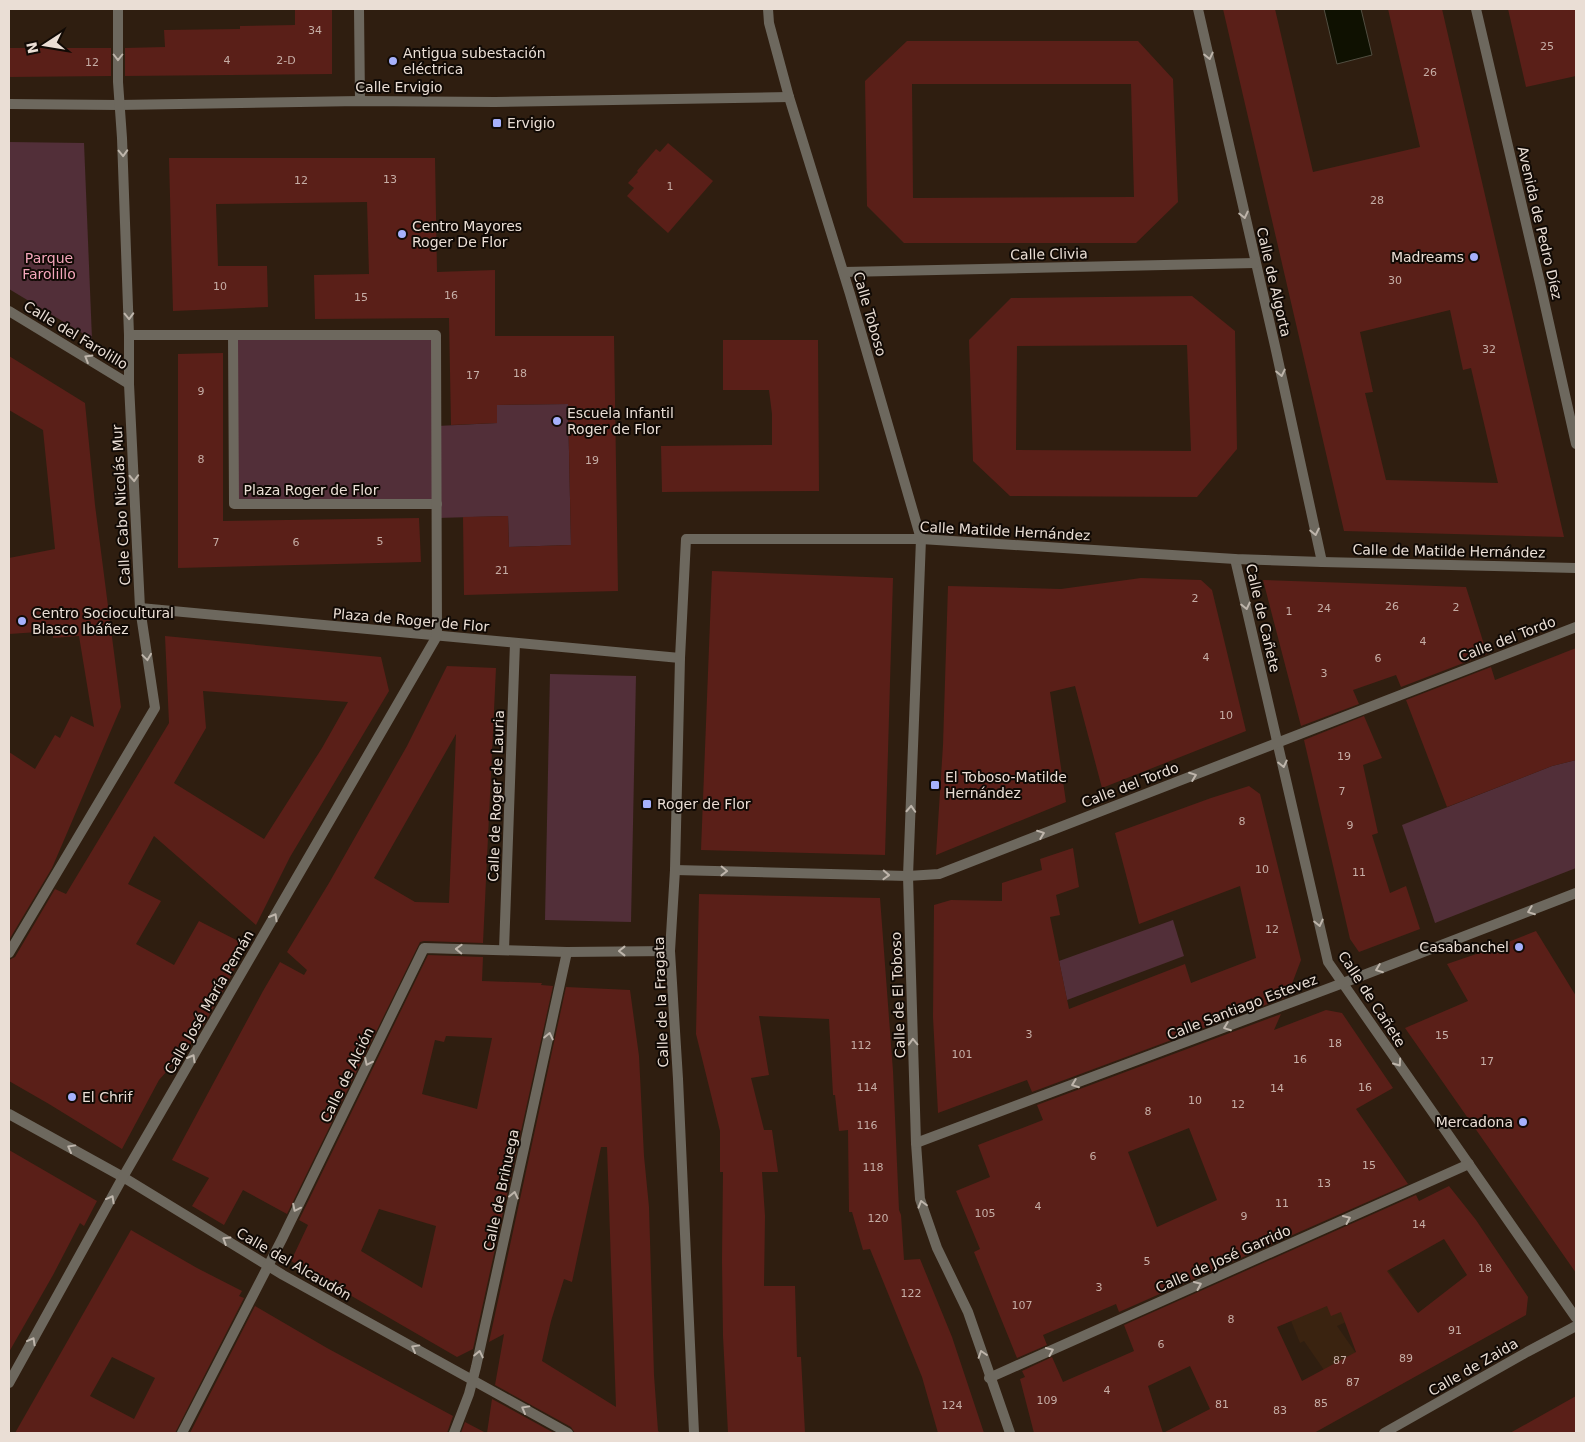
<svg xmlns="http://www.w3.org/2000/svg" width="1585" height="1442" viewBox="0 0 1585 1442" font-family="'DejaVu Sans',sans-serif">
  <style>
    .built { fill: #3a2310 }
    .green { fill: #522f39 }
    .water { fill: #0f1101; stroke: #514e41 }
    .building { fill: #5a1f18; fill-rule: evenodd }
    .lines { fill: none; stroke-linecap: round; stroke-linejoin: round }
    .street { stroke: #6d685e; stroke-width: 10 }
    .oneway { stroke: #beb5ab }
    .poi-dot { fill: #a6b1fc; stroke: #110a05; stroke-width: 2 }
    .labels { text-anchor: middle; stroke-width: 4; stroke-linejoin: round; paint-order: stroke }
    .number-label { font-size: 11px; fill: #c6aea6 }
    .poi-label { font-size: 14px; fill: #eaded5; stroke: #110a05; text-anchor: start }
    .street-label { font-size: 14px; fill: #eaded5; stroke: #110a05 }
    .park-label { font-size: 14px; fill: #f4a6bb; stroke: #110a05 }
  </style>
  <rect width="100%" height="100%" fill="#2f1e10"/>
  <polygon class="built" points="1360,1228 1403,1292 1374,1310 1337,1326 1360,1359 1324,1370 1304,1341 1300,1343 1289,1316"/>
  <g class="green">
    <polygon points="9,142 84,143 92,339 9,289"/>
    <polygon points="233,335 436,335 437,426 497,423 497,405 568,404 571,545 509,547 508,516 437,518 437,504 234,504"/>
    <polygon points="550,674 636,676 631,922 545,920"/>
    <polygon points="1576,760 1576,868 1435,923 1402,825 1552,766"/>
    <polygon points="1173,920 1184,956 1067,1000 1059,961"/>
  </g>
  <polygon class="water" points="1324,9 1361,9 1372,55 1337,64"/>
  <g class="building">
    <polygon points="295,9 332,9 332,74 125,76 125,48 165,47 164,30 240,29 240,26 295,25"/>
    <path d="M1223,9H1275L1313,172L1420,147L1388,9H1442L1564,537L1344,531ZM1450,310L1463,370L1471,368L1498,483L1386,480L1365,393L1373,392L1360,332Z"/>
    <polygon points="1508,9 1576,9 1576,76 1526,87"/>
    <path d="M907,41H1138L1173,79L1178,202L1136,243H904L867,206L865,81ZM912,84H1131L1134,197L913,198Z"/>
    <polygon points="9,48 111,48 111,76 9,77"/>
    <polygon points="668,143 713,181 668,233 627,196 634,188 628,183 638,172 637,171 656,149 660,152"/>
    <polygon points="169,158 435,158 437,272 495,270 495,336 614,336 618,591 464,595 463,517 508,516 509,547 571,545 568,404 497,405 497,423 451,425 449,318 315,319 314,275 369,274 367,202 216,204 218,266 267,266 268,307 173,311"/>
    <path d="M1192,296L1235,331L1237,449L1197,497L1010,496L973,461L969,340L1011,298ZM1187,345L1191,451L1016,450L1017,346Z"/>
    <polygon points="723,340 818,340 819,491 662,492 661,446 772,445 772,414 769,390 723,390"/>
    <polygon points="223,353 223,521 419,518 421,562 178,568 178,354"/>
    <polygon points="9,356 85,403 95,505 121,707 52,868 9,940 9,752 35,769 55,735 60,738 71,716 94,727 79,636 53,638 53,631 9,634 9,558 55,549 43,430 9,410"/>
    <polygon points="712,571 893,578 885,855 701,850"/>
    <polygon points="1141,578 1201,580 1212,590 1246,731 1102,788 1075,686 1050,692 1066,802 936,855 943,745 948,586 1061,589"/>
    <polygon points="1263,580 1466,587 1487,654 1401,687 1396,675 1353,690 1359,704 1301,726"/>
    <path d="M165,636L381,657L389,691L290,857L256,925L154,836L128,884L161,901L136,944L174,965L199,921L246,945L225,988L196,1038L159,1080L122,1149L49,1104L9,1081V960L15,957L55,889L66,894L169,723ZM203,691L348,702L322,748L264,839L174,783L206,728Z"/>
    <polygon points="1576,648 1576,760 1552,766 1447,807 1406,700 1491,667 1495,680"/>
    <path d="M447,666L496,668L483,943L424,941L420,942L287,1214L243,1190L224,1225L192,1206L209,1178L172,1160L263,991L280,962L304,975L307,970L287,952L329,883L407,746ZM456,734L449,903L415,902L374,878Z"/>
    <polygon points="1364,716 1382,758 1363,765 1378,833 1372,835 1390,893 1406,886 1420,929 1359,952 1350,939 1304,740"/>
    <polygon points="1249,786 1260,794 1301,960 1287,997 1032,1092 1027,1080 938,1113 933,1017 934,905 951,900 1002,901 1002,883 1042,870 1040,859 1073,848 1079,887 1056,895 1060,915 1050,917 1069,1009 1185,964 1191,983 1256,958 1240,886 1139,924 1115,833 1211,798"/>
    <polygon points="699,894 880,898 893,1071 899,1210 901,1215 904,1260 920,1259 952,1337 984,1433 938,1433 922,1377 870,1249 863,1250 852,1212 849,1212 848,1130 839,1131 835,1095 833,1095 829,1019 759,1016 769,1075 751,1078 764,1130 772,1130 778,1172 762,1172 765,1216 764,1286 795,1286 797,1357 801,1357 805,1433 728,1433 723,1336 722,1260 723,1172 720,1172 720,1131 696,1034"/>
    <polygon points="1536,931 1576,996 1576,1273 1405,1028 1468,1001 1447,964 1488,950"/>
    <path d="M428,955L483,957L482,981L542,983L541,985L553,986L473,1349L457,1357L291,1261L308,1225L299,1220ZM446,1036L492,1038L477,1109L422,1094L435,1040L444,1042ZM379,1209L436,1226L422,1288L361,1251Z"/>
    <path d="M566,987L630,990L639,1056L644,1156L649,1207L654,1375L658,1431L661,1433H575L571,1427L495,1385L504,1334L489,1342ZM601,1147H607L616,1407L542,1361L551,1321L564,1279L572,1282Z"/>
    <path d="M1326,1010L1342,1013L1393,1088L1356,1109L1408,1184L1119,1312L1116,1304L1043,1335L1047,1345L1017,1358L974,1252L980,1249L956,1191L990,1177L978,1145L1043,1120L1037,1105L1281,1014L1274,1030ZM1189,1128L1217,1200L1157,1227L1128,1152Z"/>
    <polygon points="9,1150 97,1201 84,1226 80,1223 53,1275 9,1352"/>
    <path d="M1449,1186L1476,1220L1528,1297L1526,1315L1314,1433H1034L1020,1379L1025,1377L1022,1371L1052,1357L1063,1382L1134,1351L1124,1325L1416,1195L1419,1201ZM1444,1239L1467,1275L1418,1313L1387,1271ZM1327,1306L1331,1316L1341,1312L1356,1352L1302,1381L1277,1327ZM1190,1366L1210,1409L1163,1433L1148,1386Z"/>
    <path d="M131,1230L197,1268L242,1291L239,1296L244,1298L175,1433H15ZM112,1357L155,1378L134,1419L90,1396Z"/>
    <polygon points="255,1306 327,1348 453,1416 447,1433 190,1433"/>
    <polygon points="1576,1396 1576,1433 1510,1433"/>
    <polygon points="492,1399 554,1433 487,1433"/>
    <polygon points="465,1422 486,1433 461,1433"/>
  </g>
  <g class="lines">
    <g class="street">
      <polyline points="359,9 360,101"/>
      <polyline points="768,9 769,23 789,97 850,294 921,539 908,876 916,1143 920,1199 937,1248 968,1312 1010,1433"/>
      <polyline points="1198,9 1275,346 1322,562"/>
      <polyline points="1476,9 1540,283 1576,444"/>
      <polyline points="9,104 119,105 360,101 495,102 789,97"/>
      <polyline points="844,272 1255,263"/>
      <polyline points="9,311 129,384"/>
      <polyline points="233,335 234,504 437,504"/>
      <polyline points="1235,559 1328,962 1576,1318"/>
      <polyline points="140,608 680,658"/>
      <polyline points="675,870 908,876 939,874 1576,627"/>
      <polyline points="504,950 515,643"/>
      <polyline points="9,953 155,708 140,608 129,384 129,335 122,138 118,82 118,9"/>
      <polyline points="9,1114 123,1177 283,1275 568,1433"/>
      <polyline points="916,1143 1343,983 1576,893"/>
      <polyline points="989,1378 1469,1164"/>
      <polyline points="9,1383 123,1177 437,636 436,335 129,335"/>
      <polyline points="182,1433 282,1239 424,948 567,952 670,951"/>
      <polyline points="454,1433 469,1394 476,1367 567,952"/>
      <polyline points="694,1433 678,1079 670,951 675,870 680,658 686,539 921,539 1235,559 1322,562 1576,568"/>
      <polyline points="1384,1433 1527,1352 1576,1326"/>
    </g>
  </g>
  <defs><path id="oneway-chevron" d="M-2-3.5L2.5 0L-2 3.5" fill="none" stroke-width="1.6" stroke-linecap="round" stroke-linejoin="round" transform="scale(1.25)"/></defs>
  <g class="oneway">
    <use href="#oneway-chevron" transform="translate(1209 56) rotate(77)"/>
    <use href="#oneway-chevron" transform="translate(118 57) rotate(90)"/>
    <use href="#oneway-chevron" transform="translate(123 153) rotate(88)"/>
    <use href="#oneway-chevron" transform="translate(1244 215) rotate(77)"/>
    <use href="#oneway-chevron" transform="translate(129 316) rotate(88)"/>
    <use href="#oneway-chevron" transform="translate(88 358) rotate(-149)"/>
    <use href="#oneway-chevron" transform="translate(1281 373) rotate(78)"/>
    <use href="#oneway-chevron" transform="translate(134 478) rotate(87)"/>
    <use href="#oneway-chevron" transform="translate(1315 532) rotate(78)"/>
    <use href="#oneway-chevron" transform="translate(1246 606) rotate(77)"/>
    <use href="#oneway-chevron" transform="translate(147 657) rotate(82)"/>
    <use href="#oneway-chevron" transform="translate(1283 764) rotate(77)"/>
    <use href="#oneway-chevron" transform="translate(1193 776) rotate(-21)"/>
    <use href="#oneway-chevron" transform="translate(911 809) rotate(-87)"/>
    <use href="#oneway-chevron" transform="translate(1041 834) rotate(-21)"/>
    <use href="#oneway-chevron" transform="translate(724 871) rotate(1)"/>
    <use href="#oneway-chevron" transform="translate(886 875) rotate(2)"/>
    <use href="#oneway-chevron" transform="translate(1531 911) rotate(159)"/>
    <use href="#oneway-chevron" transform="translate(274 917) rotate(-60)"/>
    <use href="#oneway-chevron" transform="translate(1319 923) rotate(77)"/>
    <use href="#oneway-chevron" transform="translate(459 949) rotate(-178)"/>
    <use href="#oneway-chevron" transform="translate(622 951) rotate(180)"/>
    <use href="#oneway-chevron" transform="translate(1379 969) rotate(159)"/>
    <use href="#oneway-chevron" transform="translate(1227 1027) rotate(159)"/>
    <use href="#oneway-chevron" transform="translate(549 1036) rotate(-78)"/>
    <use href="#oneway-chevron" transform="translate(913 1042) rotate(-92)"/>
    <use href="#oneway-chevron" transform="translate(192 1058) rotate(-60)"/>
    <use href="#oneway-chevron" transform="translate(368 1062) rotate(116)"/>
    <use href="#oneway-chevron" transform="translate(1398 1063) rotate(55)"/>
    <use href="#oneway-chevron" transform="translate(1075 1084) rotate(159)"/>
    <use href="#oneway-chevron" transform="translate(71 1148) rotate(-151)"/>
    <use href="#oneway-chevron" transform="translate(514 1195) rotate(-78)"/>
    <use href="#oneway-chevron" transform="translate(111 1199) rotate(-61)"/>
    <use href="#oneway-chevron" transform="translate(922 1204) rotate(-106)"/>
    <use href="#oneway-chevron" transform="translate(296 1208) rotate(116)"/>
    <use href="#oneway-chevron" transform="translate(1347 1219) rotate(-24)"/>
    <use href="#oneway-chevron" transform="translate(226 1240) rotate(-148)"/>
    <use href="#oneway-chevron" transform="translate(1198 1285) rotate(-24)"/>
    <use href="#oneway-chevron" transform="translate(32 1341) rotate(-61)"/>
    <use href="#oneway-chevron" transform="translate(415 1348) rotate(-151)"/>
    <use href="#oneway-chevron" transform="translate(1050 1351) rotate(-24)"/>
    <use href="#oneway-chevron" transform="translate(479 1354) rotate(-78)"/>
    <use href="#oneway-chevron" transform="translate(982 1354) rotate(-108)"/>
    <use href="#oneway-chevron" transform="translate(525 1409) rotate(-151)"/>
  </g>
  <g class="poi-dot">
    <circle cx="393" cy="61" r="5"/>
    <rect x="492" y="118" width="10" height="10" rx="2.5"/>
    <circle cx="402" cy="234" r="5"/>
    <circle cx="1474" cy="257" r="5"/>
    <circle cx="557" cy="421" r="5"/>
    <circle cx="22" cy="621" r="5"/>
    <rect x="930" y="780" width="10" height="10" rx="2.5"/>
    <rect x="642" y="799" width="10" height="10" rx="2.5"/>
    <circle cx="1519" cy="947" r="5"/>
    <circle cx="72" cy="1097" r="5"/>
    <circle cx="1523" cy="1122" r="5"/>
  </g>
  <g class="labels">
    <g class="number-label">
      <text x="315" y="34">34</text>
      <text x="1547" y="50">25</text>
      <text x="227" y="64">4</text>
      <text x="286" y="64">2-D</text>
      <text x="92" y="66">12</text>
      <text x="1430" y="76">26</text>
      <text x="390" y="183">13</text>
      <text x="301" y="184">12</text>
      <text x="670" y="190">1</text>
      <text x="1377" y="204">28</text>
      <text x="1395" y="284">30</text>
      <text x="220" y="290">10</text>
      <text x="451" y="299">16</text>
      <text x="361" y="301">15</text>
      <text x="1489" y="353">32</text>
      <text x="520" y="377">18</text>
      <text x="473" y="379">17</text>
      <text x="201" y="395">9</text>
      <text x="201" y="463">8</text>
      <text x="592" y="464">19</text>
      <text x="380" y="545">5</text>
      <text x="216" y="546">7</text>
      <text x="296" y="546">6</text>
      <text x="502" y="574">21</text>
      <text x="1195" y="602">2</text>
      <text x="1392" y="610">26</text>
      <text x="1456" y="611">2</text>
      <text x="1324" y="612">24</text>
      <text x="1289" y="615">1</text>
      <text x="1423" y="645">4</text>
      <text x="1206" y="661">4</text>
      <text x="1378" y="662">6</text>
      <text x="1324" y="677">3</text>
      <text x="1226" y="719">10</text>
      <text x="1344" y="760">19</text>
      <text x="1342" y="795">7</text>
      <text x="1242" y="825">8</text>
      <text x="1350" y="829">9</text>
      <text x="1262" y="873">10</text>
      <text x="1359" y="876">11</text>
      <text x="1272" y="933">12</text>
      <text x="1029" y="1038">3</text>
      <text x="1442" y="1039">15</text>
      <text x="1335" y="1047">18</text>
      <text x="861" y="1049">112</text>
      <text x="962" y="1058">101</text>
      <text x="1300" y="1063">16</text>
      <text x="1487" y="1065">17</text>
      <text x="867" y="1091">114</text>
      <text x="1365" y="1091">16</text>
      <text x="1277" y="1092">14</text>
      <text x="1195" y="1104">10</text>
      <text x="1238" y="1108">12</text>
      <text x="1148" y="1115">8</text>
      <text x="867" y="1129">116</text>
      <text x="1093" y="1160">6</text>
      <text x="1369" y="1169">15</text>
      <text x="873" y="1171">118</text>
      <text x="1324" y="1187">13</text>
      <text x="1282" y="1207">11</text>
      <text x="1038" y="1210">4</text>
      <text x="985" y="1217">105</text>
      <text x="1244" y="1220">9</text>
      <text x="878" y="1222">120</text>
      <text x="1419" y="1228">14</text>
      <text x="1147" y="1265">5</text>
      <text x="1485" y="1272">18</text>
      <text x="1099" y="1291">3</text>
      <text x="911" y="1297">122</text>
      <text x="1022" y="1309">107</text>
      <text x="1231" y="1323">8</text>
      <text x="1455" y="1334">91</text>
      <text x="1161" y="1348">6</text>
      <text x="1406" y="1362">89</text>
      <text x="1340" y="1364">87</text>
      <text x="1353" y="1386">87</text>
      <text x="1107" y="1394">4</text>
      <text x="1047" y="1404">109</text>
      <text x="1321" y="1407">85</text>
      <text x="1222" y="1408">81</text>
      <text x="952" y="1409">124</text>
      <text x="1280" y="1414">83</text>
    </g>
    <g class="poi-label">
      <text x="403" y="58">Antigua subestación<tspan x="403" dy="16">eléctrica</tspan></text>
      <text x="507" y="128">Ervigio</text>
      <text x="412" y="231">Centro Mayores<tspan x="412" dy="16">Roger De Flor</tspan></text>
      <text x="1464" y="262" text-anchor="end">Madreams</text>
      <text x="567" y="418">Escuela Infantil<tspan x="567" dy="16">Roger de Flor</tspan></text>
      <text x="32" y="618">Centro Sociocultural<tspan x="32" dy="16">Blasco Ibáñez</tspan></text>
      <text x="945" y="782">El Toboso-Matilde<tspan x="945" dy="16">Hernández</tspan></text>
      <text x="657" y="809">Roger de Flor</text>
      <text x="1509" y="952" text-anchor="end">Casabanchel</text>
      <text x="82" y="1102">El Chrif</text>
      <text x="1513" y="1127" text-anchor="end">Mercadona</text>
    </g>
    <g class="street-label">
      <text x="399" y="92">Calle Ervigio</text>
      <text transform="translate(1540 223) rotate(77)" y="5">Avenida de Pedro Díez</text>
      <text transform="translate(1049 254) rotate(-1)" y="5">Calle Clivia</text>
      <text transform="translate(1274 282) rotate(77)" y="5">Calle de Algorta</text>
      <text transform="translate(870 314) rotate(74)" y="5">Calle Toboso</text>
      <text transform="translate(76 335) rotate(31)" y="5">Calle del Farolillo</text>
      <text x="311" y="495">Plaza Roger de Flor</text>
      <text transform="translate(121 505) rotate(-93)" y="5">Calle Cabo Nicolás Mur</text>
      <text transform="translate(1005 531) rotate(3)" y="5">Calle Matilde Hernández</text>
      <text transform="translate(1449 551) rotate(1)" y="5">Calle de Matilde Hernández</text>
      <text transform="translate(1263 618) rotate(77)" y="5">Calle de Cañete</text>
      <text transform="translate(411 620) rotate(5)" y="5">Plaza de Roger de Flor</text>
      <text transform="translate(1507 639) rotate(-21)" y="5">Calle del Tordo</text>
      <text transform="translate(1130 785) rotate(-21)" y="5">Calle del Tordo</text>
      <text transform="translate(496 796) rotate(-88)" y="5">Calle de Roger de Lauria</text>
      <text transform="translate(898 995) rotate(-92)" y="5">Calle de El Toboso</text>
      <text transform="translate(1372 999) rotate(57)" y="5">Calle de Cañete</text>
      <text transform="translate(209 1002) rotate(-60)" y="5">Calle José María Pemán</text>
      <text transform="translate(661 1002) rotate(-92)" y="5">Calle de la Fragata</text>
      <text transform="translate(1242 1007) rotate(-21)" y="5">Calle Santiago Estevez</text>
      <text transform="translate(347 1075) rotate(-64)" y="5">Calle de Alción</text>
      <text transform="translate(501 1190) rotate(-78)" y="5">Calle de Brihuega</text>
      <text transform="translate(1223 1259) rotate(-24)" y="5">Calle de José Garrido</text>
      <text transform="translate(294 1264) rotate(30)" y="5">Calle del Alcaudón</text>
      <text transform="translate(1473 1367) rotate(-30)" y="5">Calle de Zaida</text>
    </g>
    <g class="park-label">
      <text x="49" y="263">Parque<tspan x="49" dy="16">Farolillo</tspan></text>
    </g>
  </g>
  <rect width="1585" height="1442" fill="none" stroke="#eaded5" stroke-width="20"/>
  <g transform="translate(45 45) rotate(258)" stroke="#110a05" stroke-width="4" paint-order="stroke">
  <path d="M0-4L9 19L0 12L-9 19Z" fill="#eaded5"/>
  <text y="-8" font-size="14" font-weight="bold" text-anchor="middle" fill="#eaded5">N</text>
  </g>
</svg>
